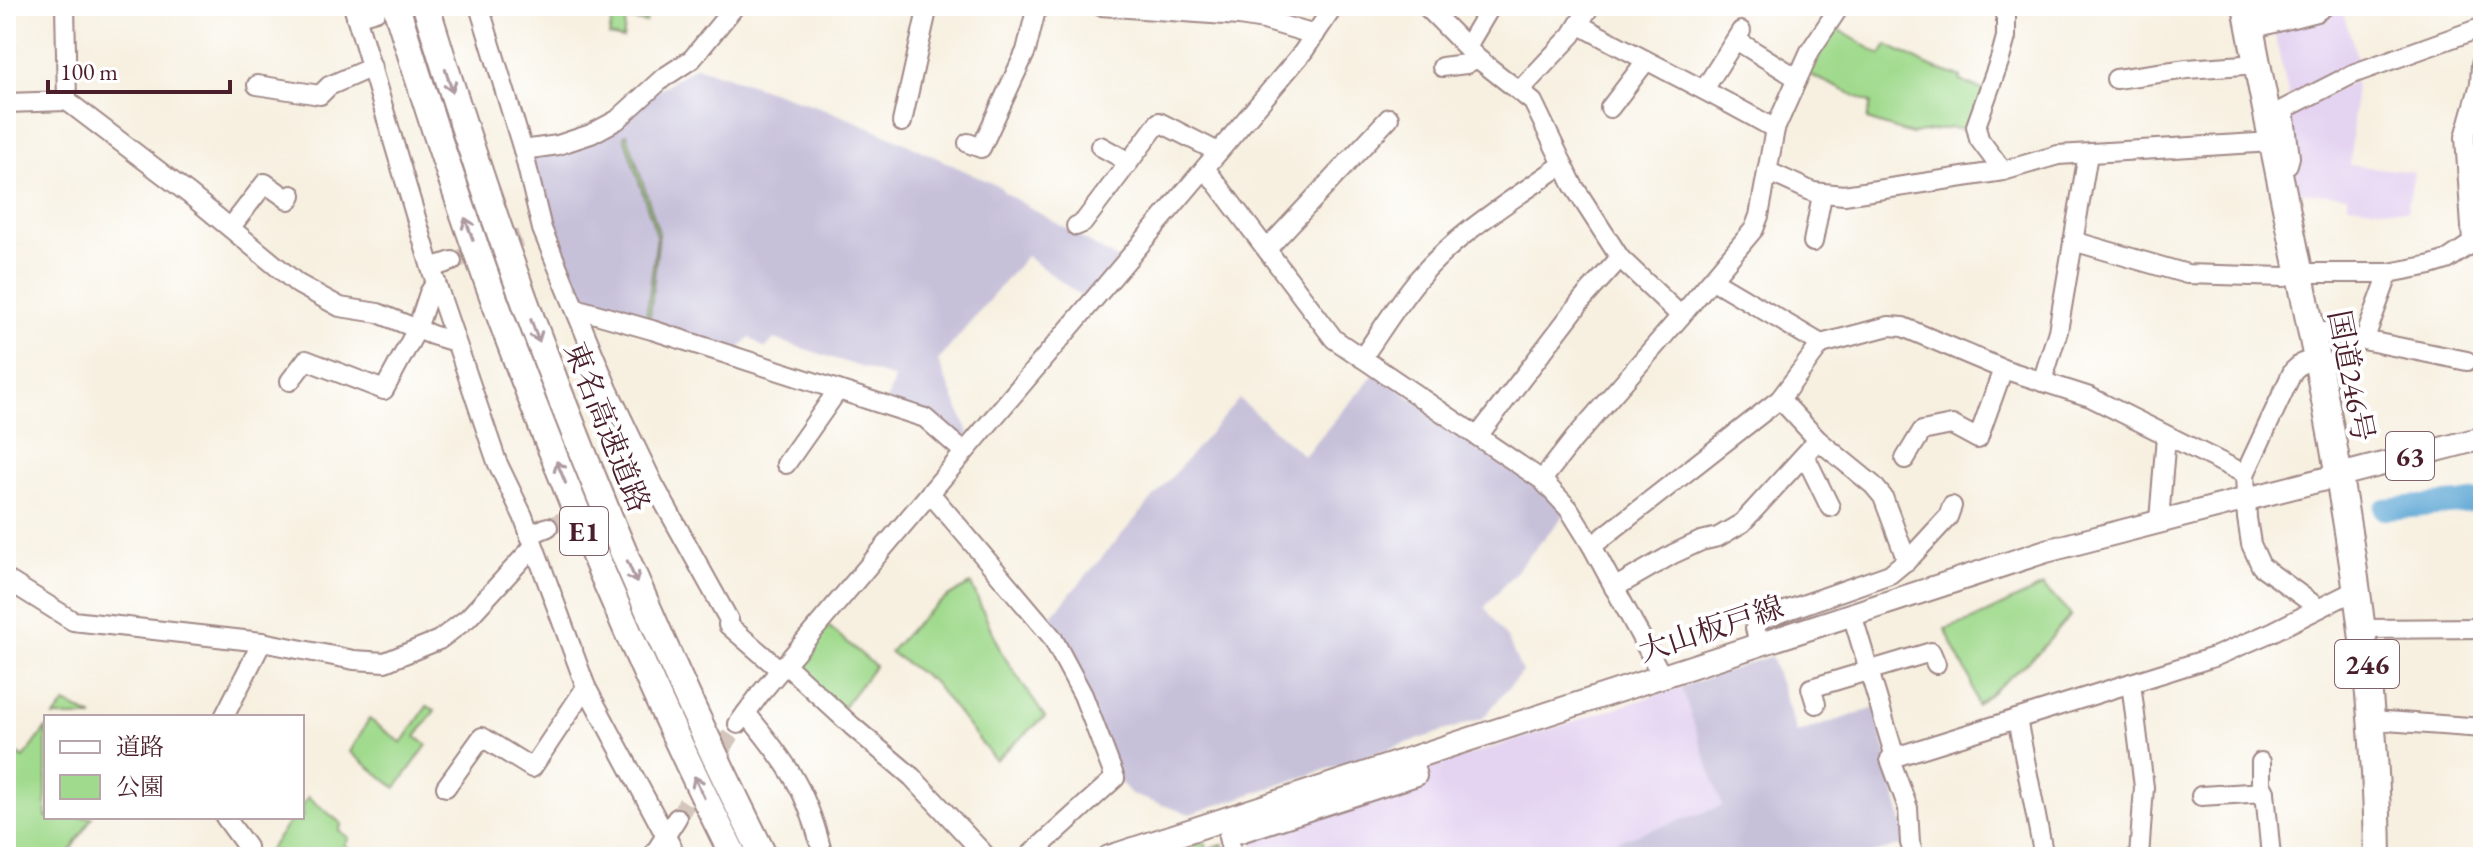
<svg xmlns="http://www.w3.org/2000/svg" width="2489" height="863" viewBox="0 0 2489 863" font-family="'EB Garamond','Noto Serif JP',serif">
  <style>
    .built { fill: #e4d3f1 }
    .industrial { fill: #c6c0d9 }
    .green { fill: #a0da8d; stroke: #757c5c; stroke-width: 2 }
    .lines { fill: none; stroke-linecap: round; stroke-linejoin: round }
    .river { stroke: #5ca6d4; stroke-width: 22 }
    .minor-tunnel { stroke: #d4c6bc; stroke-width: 18; stroke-dasharray: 18 9; stroke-linecap: butt }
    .minor-casing { stroke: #a08886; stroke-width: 22 }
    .major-casing { stroke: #a08886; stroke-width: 26 }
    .highway-casing { stroke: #a08886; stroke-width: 30 }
    .minor { stroke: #fff; stroke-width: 18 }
    .major { stroke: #fff; stroke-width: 22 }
    .highway { stroke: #fff; stroke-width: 26 }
    .oneway { stroke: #ae9aa0 }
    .labels { text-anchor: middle; stroke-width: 8; stroke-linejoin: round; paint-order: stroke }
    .shield { fill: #fff; stroke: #80626b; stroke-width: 2 }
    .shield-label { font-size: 28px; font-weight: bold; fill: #4a1f2b }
    .street-label { font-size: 30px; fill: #4a1f2b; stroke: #fff }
  </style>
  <rect width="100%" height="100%" fill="#fff"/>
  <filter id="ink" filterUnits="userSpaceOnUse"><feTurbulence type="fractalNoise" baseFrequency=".0125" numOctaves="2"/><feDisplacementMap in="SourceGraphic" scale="16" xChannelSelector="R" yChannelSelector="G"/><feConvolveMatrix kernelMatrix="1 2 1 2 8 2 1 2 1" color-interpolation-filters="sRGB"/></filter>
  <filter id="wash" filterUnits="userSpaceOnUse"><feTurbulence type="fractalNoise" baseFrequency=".006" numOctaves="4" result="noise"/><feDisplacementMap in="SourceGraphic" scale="32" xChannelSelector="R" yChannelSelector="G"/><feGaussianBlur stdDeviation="1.8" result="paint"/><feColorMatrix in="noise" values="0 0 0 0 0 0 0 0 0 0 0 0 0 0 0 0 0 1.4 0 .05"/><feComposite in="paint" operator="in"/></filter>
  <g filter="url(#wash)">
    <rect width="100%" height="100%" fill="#f7f0e0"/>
    <g class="built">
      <polygon points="2331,6 2341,6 2360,66 2290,101 2273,28"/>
      <polygon points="2356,80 2350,165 2414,172 2407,211 2348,205 2348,195 2296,192 2289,115"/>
      <polygon points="1681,687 1722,806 1569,857 1256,857 1251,836 1423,779 1429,768"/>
    </g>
    <g class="industrial">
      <polygon points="696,66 825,109 872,128 1000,187 1005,193 1119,260 1085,299 1026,256 938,361 969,433 961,443 887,401 894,378 774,339 765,349 750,337 737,352 588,306 576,294 546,218 532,161 535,152 652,94"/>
      <polygon points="1375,373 1538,483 1566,513 1485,607 1508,640 1522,672 1483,718 1190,814 1132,795 1119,781 1045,623 1239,399 1304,456"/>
      <polygon points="1771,656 1797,733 1875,708 1907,844 1860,857 1569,857 1722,806 1681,687"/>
    </g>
    <g class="green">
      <polygon points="615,6 650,6 646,23 626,19 623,39 609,36"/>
      <polygon points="1831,25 1881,55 1887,45 1931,67 1961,77 1960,81 1983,90 1969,130 1950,128 1911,134 1867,120 1871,103 1804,72"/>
      <polygon points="627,134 659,233 649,324 578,305 550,239 553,238 576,295 592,299 591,305 646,319 657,236 624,136"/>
      <path d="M971,584L1001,652L1045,717L995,760L933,682L890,652C916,622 935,601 971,584Z"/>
      <polygon points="2043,586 2071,615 2039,652 1977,705 1970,679 1945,629 1970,621"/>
      <polygon points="827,625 875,666 841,710 795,667"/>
      <polygon points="65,703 93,717 54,717"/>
      <polygon points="427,706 435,710 416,737 427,745 396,788 350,752 369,719 402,743"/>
      <polygon points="46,728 46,817 92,817 67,857 20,857 6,846 6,814 15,802 6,794 6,783 11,777 6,773 19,754 24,758"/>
      <polygon points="308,797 342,824 339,830 349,838 345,845 350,850 345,857 264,857 293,817 302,817 302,805"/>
      <polygon points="1205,842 1207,849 1223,845 1229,857 1159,857"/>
    </g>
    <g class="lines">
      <polyline class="river" points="2385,509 2483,501"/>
    </g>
  </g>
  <g filter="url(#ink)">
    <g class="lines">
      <g class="minor-tunnel">
        <polyline points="452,261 526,236"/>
        <polyline points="548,527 635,491"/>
        <polyline points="677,818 738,724"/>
      </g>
      <defs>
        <g id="minor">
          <polyline points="353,6 431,268 497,462 523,516 586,687 677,857"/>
          <polyline points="479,6 523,150 542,229 608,389 653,483 729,620 728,625 780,670"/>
          <polyline points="1101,6 1239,16 1264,20 1315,35"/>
          <polyline points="1426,6 1477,58 1533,102 1573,185 1620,258 1681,316 1754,229 1759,216 1775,129 1810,51 1840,6"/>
          <polyline points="356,17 376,11"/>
          <path d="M1580,25C1645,61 1711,92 1775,129"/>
          <polyline points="2251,29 2316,12 2325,6"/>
          <polyline points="1736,40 1797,78"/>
          <polyline points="1466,48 1491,6"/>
          <polyline points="1442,67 1466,64 1477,58"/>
          <polyline points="2116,79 2187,69 2258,64"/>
          <polyline points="257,85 320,95 329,86 372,67"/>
          <polyline points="1705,88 1741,31"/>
          <polyline points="1520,90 1572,35 1590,6"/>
          <polyline points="67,101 189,194 298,284 340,307 378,313 432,335 455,342"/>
          <polyline points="6,103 67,101 65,6"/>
          <polyline points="1610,108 1646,61"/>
          <polyline points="902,122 928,6"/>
          <polyline points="968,143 981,148 1026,51 1037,6"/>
          <polyline points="1100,146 1129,162"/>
          <polyline points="523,150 558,145 591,134 617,120 663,78 692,59 735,6"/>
          <polyline points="2278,167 2288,164 2290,157 2284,109 2355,73 2483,27"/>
          <polyline points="1205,168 1334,339 1542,480 1569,509 1592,546 1662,676"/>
          <polyline points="1767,171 1813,192 1844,195 2003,171 2058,155 2273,142"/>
          <polyline points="2003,171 1979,139 1976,126 2000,59 2006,37 2006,6"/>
          <polyline points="1076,226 1083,223 1159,122 1218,152"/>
          <polyline points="231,227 265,183 289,200 292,195"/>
          <polyline points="2073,241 2187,274 2284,277 2310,273 2389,273 2431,265 2447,260 2483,236"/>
          <polyline points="1813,242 1822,195"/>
          <polyline points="2472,242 2465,137 2480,84 2481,64"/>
          <polyline points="1267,249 1389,118"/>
          <polyline points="431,268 452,261"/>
          <polyline points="1713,280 1821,344 1889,326 1903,327 2003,369 2090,397 2245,474"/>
          <polyline points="575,308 652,330 925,418 964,452"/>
          <polyline points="2309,329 2467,361"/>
          <polyline points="2365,338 2389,273"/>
          <path d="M1362,358C1381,331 1398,303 1419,278C1458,232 1514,199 1563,164"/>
          <polyline points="2315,359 2302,363 2293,371 2245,474 2247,518 2251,544 2261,566 2317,607"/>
          <polyline points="290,381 306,360 384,390 417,329 429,293 436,282"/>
          <polyline points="2042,382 2058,331 2088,154"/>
          <polyline points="1780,399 1818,440 1873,485 1883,497 1907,561"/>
          <polyline points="1478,436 1582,300 1620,258"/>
          <polyline points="1803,458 1808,462 1830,507"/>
          <polyline points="1905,459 1922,431 1952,425 1978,439 2003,369"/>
          <polyline points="786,464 838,390"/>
          <polyline points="1542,480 1574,439 1681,316"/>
          <polyline points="930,493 1052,637 1083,695 1115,778 1028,857"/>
          <polyline points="2159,520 2166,436"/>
          <polyline points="529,535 548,527"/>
          <polyline points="1592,546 1780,399 1821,344"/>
          <polyline points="6,579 73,621 262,642 354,660 385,662 439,640 468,618 533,547"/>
          <polyline points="1614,588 1673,554 1701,541 1718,537 1742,523 1818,440"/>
          <polyline points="1852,614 1895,757 1890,759 1908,808 1910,843 1915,857"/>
          <polyline points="2363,629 2483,628"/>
          <polyline points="1759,645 1755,628 1757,621 1890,574 1913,555 1948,517 1952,506"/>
          <polyline points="785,664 852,726 912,777 987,857"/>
          <polyline points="2131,683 2144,787 2139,857"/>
          <polyline points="1816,704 1811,688 1931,652 1936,664"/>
          <path d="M746,713C787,763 809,792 823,857"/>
          <polyline points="224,717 262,642"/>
          <polyline points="2017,719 2044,857"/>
          <polyline points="2372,720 2483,728"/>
          <polyline points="738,724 760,694 1303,52 1334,6"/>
          <polyline points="1895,757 2214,657 2272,632 2358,589"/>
          <polyline points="2261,762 2261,784 2265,792 2271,857"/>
          <polyline points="446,787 482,737 532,768 586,687"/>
          <polyline points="2201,796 2265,792"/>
          <polyline points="225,817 247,847 248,854 246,857"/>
          <polyline points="652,857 677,818"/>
          <polyline points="1233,857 1228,837 1417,776 1412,758"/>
        </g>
        <polyline id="major" points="1109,857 2046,551 2483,438"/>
        <g id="highway">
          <path d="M396,6C485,298 597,584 734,857"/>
          <path d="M426,6C515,299 627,583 764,857"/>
          <path d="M2246,6C2298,288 2375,569 2378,857"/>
        </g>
      </defs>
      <use href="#minor" class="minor-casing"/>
      <use href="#major" class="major-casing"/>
      <use href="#highway" class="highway-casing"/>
      <use href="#minor" class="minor"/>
      <use href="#major" class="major"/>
      <use href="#highway" class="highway"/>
    </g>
    <defs><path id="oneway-shaft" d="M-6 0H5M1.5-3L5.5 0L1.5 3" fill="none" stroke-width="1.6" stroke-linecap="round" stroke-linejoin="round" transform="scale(2)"/></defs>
    <g class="oneway">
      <use href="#oneway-shaft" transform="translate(449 81) rotate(72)"/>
      <use href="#oneway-shaft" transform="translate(469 229) rotate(-110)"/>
      <use href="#oneway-shaft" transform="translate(535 331) rotate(70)"/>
      <use href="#oneway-shaft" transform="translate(561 472) rotate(-112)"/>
      <use href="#oneway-shaft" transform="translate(632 572) rotate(67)"/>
      <use href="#oneway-shaft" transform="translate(699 787) rotate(-115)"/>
    </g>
  </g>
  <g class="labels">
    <g class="shield">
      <rect x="2386" y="432" width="48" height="48" rx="6"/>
      <rect x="560" y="507" width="48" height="48" rx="6"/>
      <rect x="2335" y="640" width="64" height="48" rx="6"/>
    </g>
    <g class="shield-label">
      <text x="2410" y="466">63</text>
      <text x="584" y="541">E1</text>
      <text x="2367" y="674">246</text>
    </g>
    <g class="street-label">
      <text transform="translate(2351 376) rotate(79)" y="10">国道246号</text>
      <text transform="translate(607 427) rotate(68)" y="10">東名高速道路</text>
      <text transform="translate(1711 629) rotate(-18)" y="10">大山板戸線</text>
    </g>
  </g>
  <rect width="2489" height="863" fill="none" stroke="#fff" stroke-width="32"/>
  <rect x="44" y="715" width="260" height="104" fill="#ffffff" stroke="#b7a5aa" stroke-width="2"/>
  <rect x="60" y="741" width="40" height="12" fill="#ffffff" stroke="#b7a5aa" stroke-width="2"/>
  <text x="116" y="755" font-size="24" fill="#4a1f2b">道路</text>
  <rect x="60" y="775" width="40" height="24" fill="#a0da8d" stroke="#b7a5aa" stroke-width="2"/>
  <text x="116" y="795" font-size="24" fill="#4a1f2b">公園</text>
  <path d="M48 80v12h182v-12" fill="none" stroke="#4a1f2b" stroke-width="4"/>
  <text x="60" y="80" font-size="24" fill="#4a1f2b" stroke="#ffffff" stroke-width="6" paint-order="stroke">100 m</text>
</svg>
